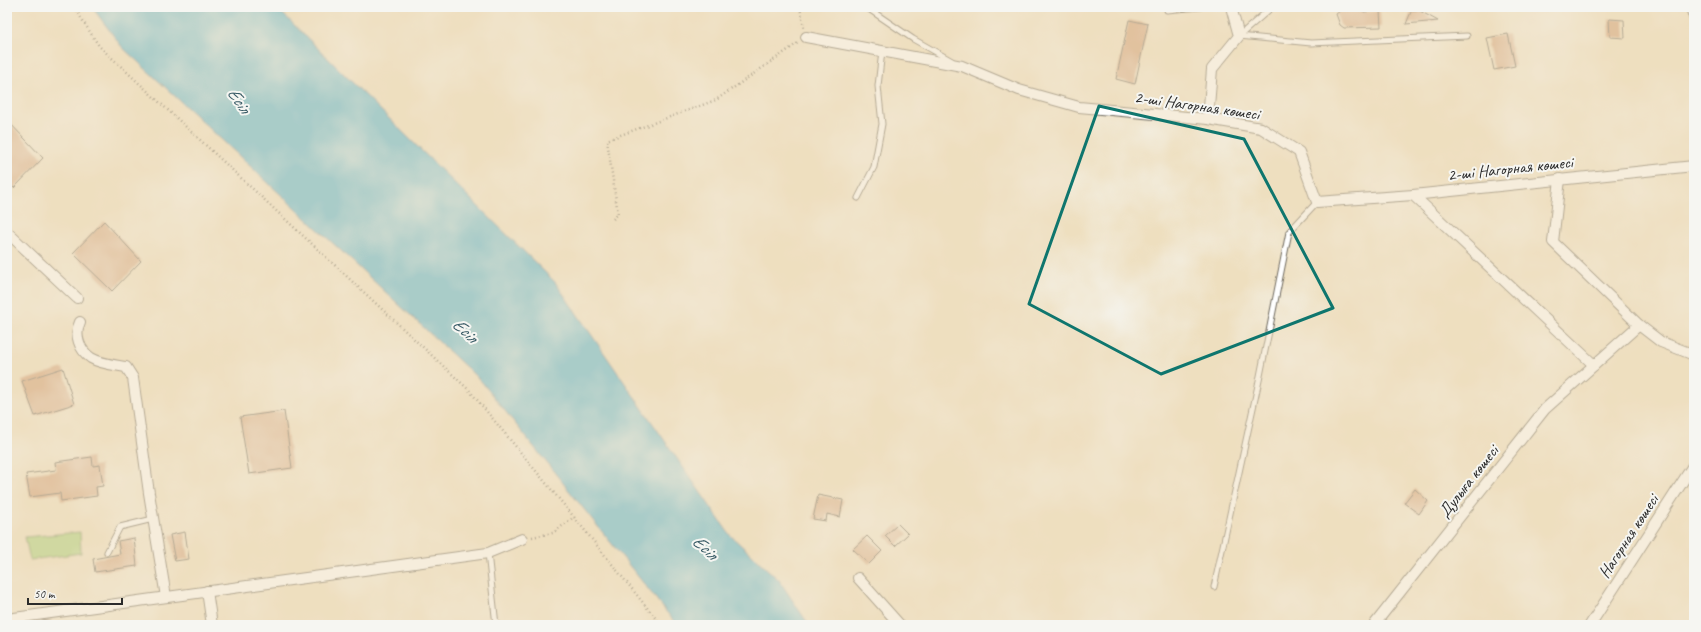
<svg xmlns="http://www.w3.org/2000/svg" width="1701" height="632" viewBox="0 0 1701 632" font-family="Caveat,sans-serif">
  <style>
    .green { fill: #abd17b; stroke: #6b7e53 }
    .water { fill: #54b5d3; stroke: #40707f }
    .building { fill: #d19f77 }
    .lines { fill: none; stroke-linecap: round; stroke-linejoin: round }
    .lane-casing { stroke: #6f6a5f; stroke-width: 7 }
    .street-casing { stroke: #6f6a5f; stroke-width: 12 }
    .path { stroke: #6f6a5f; stroke-width: 2.5; stroke-dasharray: 1 3; stroke-linecap: butt }
    .lane { stroke: #fff; stroke-width: 5 }
    .street { stroke: #fff; stroke-width: 10 }
    .marked { fill: none; stroke: #0f766e; stroke-width: 3; stroke-linejoin: round }
    .labels { text-anchor: middle; stroke-width: 4; stroke-linejoin: round; paint-order: stroke }
    .street-label { font-size: 17px; fill: #2b2b2b; stroke: #f6f6f2 }
    .water-label { font-size: 18px; font-style: italic; fill: #395b66; stroke: #f6f6f2 }
  </style>
  <rect width="100%" height="100%" fill="#f6f6f2"/>
  <filter id="ink" filterUnits="userSpaceOnUse"><feTurbulence type="fractalNoise" baseFrequency=".025" numOctaves="2"/><feDisplacementMap in="SourceGraphic" scale="8" xChannelSelector="R" yChannelSelector="G"/><feConvolveMatrix kernelMatrix="1 2 1 2 8 2 1 2 1" color-interpolation-filters="sRGB"/></filter>
  <filter id="wash" filterUnits="userSpaceOnUse"><feTurbulence type="fractalNoise" baseFrequency=".012" numOctaves="4" result="noise"/><feDisplacementMap in="SourceGraphic" scale="16" xChannelSelector="R" yChannelSelector="G"/><feGaussianBlur stdDeviation="0.9" result="paint"/><feColorMatrix in="noise" values="0 0 0 0 0 0 0 0 0 0 0 0 0 0 0 0 0 1.4 0 .05"/><feComposite in="paint" operator="in"/></filter>
  <g filter="url(#wash)">
    <rect width="100%" height="100%" fill="#eedfbf"/>
    <polygon class="green" points="80,532 81,553 30,560 25,537"/>
    <polygon class="water" points="92,7 276,7 555,282 730,535 779,580 809,625 677,625 481,381 122,47"/>
    <g id="blocks">
      <g class="building">
        <polygon points="1338,7 1358,7 1364,12 1380,11 1381,27 1344,28 1340,25 1336,14 1340,11"/>
        <polygon points="1414,10 1418,10 1438,21 1406,24 1411,12"/>
        <polygon points="1609,19 1624,20 1625,38 1610,37"/>
        <polygon points="1129,20 1148,24 1135,84 1116,79"/>
        <polygon points="1508,34 1515,66 1494,70 1487,38"/>
        <polygon points="7,120 43,158 14,188 7,182"/>
        <polygon points="104,221 141,261 112,291 73,253"/>
        <polygon points="63,368 74,404 35,416 22,381"/>
        <polygon points="284,411 292,468 249,474 240,417"/>
        <polygon points="92,457 93,466 100,465 103,486 96,487 97,496 61,501 60,493 30,497 26,474 56,470 55,462"/>
        <polygon points="1415,489 1428,501 1419,514 1404,503"/>
        <polygon points="818,495 843,500 840,517 827,514 826,521 813,519"/>
        <polygon points="898,524 908,534 895,546 885,536"/>
        <polygon points="185,532 189,559 175,561 170,535"/>
        <polygon points="867,536 882,551 869,564 853,549"/>
        <polygon points="134,538 137,566 95,572 93,559 120,554 118,541"/>
      </g>
    </g>
  </g>
  <g filter="url(#ink)">
    <use href="#blocks" fill-opacity="0" stroke="#6f6a5f" stroke-width="1"/>
    <g class="lines">
      <defs>
        <g id="lane">
          <polyline points="866,7 913,39 952,61"/>
          <polyline points="1272,7 1239,36 1311,43 1467,36"/>
          <polyline points="1688,7 1694,24"/>
          <polyline points="1167,10 1200,7"/>
          <polyline points="858,198 874,167 882,124 878,86 882,51"/>
          <polyline points="107,552 120,527 153,519"/>
          <polyline points="488,553 496,625"/>
          <polyline points="1214,587 1260,376 1289,232 1317,202"/>
        </g>
        <g id="street">
          <polyline points="806,37 962,66 1019,90 1079,107 1208,119 1261,128 1299,152 1317,202 1413,195 1694,166"/>
          <polyline points="1208,119 1212,69 1239,36 1231,7"/>
          <polyline points="1413,195 1594,365"/>
          <polyline points="7,232 77,298"/>
          <path d="M80,322C74,334 79,350 91,358C101,364 115,365 126,367L133,378L149,493L166,597"/>
          <polyline points="1639,325 1661,342 1694,355"/>
          <polyline points="858,578 900,625"/>
          <polyline points="207,591 212,625"/>
          <polyline points="7,619 488,553 522,539"/>
          <polyline points="1374,625 1545,409 1639,325 1553,242 1560,179"/>
          <polyline points="1590,625 1694,464"/>
        </g>
      </defs>
      <use href="#lane" class="lane-casing"/>
      <use href="#street" class="street-casing"/>
      <g class="path">
        <polyline points="74,7 99,46 469,390 574,517"/>
        <polyline points="800,7 804,28"/>
        <polyline points="613,219 618,214 607,140 716,100 798,43"/>
        <polyline points="532,537 553,533 574,517 661,625"/>
      </g>
      <use href="#lane" class="lane"/>
      <use href="#street" class="street"/>
    </g>
  </g>
  <path d="M0 0H1701V632H0ZM1099,106L1244,139L1333,308L1161,374L1029,304Z" fill="#eedfbf" fill-opacity=".55" fill-rule="evenodd"/>
  <path class="marked" d="M1099,106L1244,139L1333,308L1161,374L1029,304Z"/>
  <g class="labels">
    <g class="street-label">
      <text transform="translate(1197 105) rotate(8)" y="6">2-ші Нагорная көшесі</text>
      <text transform="translate(1510 168) rotate(-6)" y="6">2-ші Нагорная көшесі</text>
      <text transform="translate(1468 481) rotate(-52)" y="6">Дулыға көшесі</text>
      <text transform="translate(1628 536) rotate(-57)" y="6">Нагорная көшесі</text>
    </g>
    <g class="water-label">
      <text transform="translate(239 100) rotate(55)" y="6">Есіл</text>
      <text transform="translate(465 330) rotate(42)" y="6">Есіл</text>
      <text transform="translate(705 547) rotate(42)" y="6">Есіл</text>
    </g>
  </g>
  <rect width="1701" height="632" fill="none" stroke="#f6f6f2" stroke-width="24"/>
  <path d="M28 598v6h94v-6" fill="none" stroke="#2b2b2b" stroke-width="2"/>
  <text x="34" y="598" font-size="12" fill="#2b2b2b" stroke="#f6f6f2" stroke-width="3" paint-order="stroke">50 m</text>
</svg>
